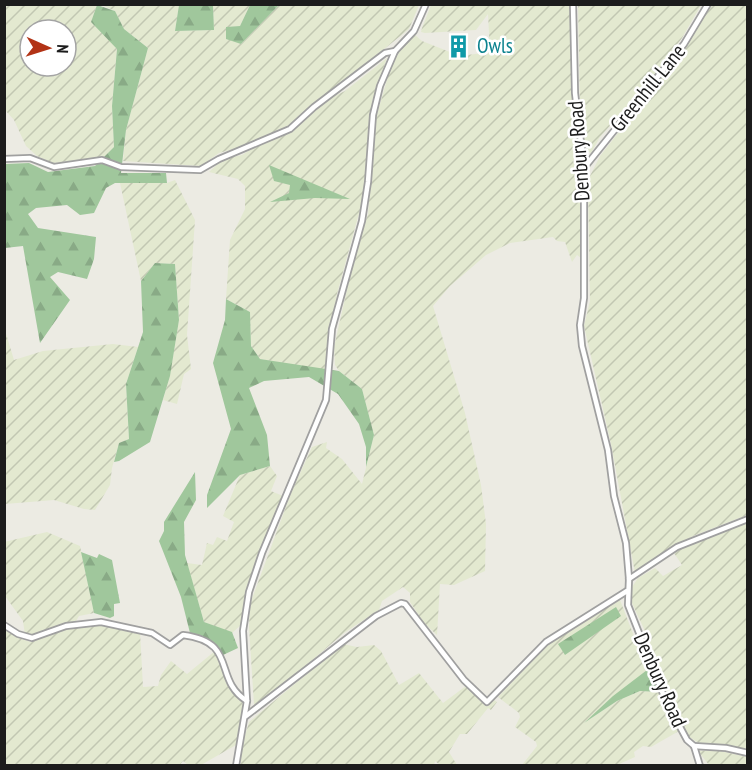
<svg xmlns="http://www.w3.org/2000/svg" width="752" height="770" viewBox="0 0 752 770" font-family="'PT Sans Narrow',sans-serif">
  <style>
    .farmland { fill: url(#farmland-furrows); fill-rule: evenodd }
    .forest { fill: url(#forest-firs) }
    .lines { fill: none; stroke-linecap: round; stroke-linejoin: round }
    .minor-casing { stroke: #a0a0a0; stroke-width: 8 }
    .minor { stroke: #fff; stroke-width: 4.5 }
    .labels { text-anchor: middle; stroke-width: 5; stroke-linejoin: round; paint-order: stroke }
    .culture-label { font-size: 21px; fill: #0d838f; stroke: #fff; text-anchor: start }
    .street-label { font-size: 21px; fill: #1c1c1c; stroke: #fff }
  </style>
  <defs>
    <pattern id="farmland-furrows" width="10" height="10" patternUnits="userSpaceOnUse" patternTransform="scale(1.5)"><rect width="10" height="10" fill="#e3e9d0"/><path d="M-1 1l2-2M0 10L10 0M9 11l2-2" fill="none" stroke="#c2c7b2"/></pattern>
    <pattern id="forest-firs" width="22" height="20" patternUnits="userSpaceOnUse" patternTransform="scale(1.5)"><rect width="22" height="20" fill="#a0c79c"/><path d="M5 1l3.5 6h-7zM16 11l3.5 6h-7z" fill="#89aa86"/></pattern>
  </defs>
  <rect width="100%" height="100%" fill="#ecebe3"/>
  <g class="farmland">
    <path d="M5,5H97L91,22L117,48L112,106L114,147L104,157L53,163L37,156L26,146L14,120L5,110ZM30,30H66V66H30Z"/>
    <polygon points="102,5 179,5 175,31 214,30 213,5 250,5 240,26 226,28 241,44 279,5 419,5 409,29 289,126 244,146 219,153 201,166 123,161 126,130 148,48 124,29 115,11"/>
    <polygon points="431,5 571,5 583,169 581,258 577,255 572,262 565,242 557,241 553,237 510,243 486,255 450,286 433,306 465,413 481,485 486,524 485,571 454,585 440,584 437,635 424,623 410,602 410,593 403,587 382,601 379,610 344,633 289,680 254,705 249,627 250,604 291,493 312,447 327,442 326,448 342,459 362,484 374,435 362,389 339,371 335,365 334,347 356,250 368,214 376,118 390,69 402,47 415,35 422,41 460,56 490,52 488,14 476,30 425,33 421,32 422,28"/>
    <polygon points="578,5 701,5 682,38 650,81 600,137 591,153 586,150 584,140 580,106"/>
    <polygon points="712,5 747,5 747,515 693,536 635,573 611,444 584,326 590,301 588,180 600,156 676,59"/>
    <polygon points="387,58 372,101 364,195 337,294 325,370 260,359 251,346 250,312 226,299 230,240 245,209 245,186 238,179 209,172 223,159 242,155 264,141 286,134 324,101 345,91"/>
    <polygon points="175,180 195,220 187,335 191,369 184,374 177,404 163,400 170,375 179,320 175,264 155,263 141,281 120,183 167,183"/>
    <polygon points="4,327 14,360 43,351 113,344 138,347 126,384 129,439 119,443 112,468 110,485 95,510 84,509 54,500 5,504"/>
    <polygon points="270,466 277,476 271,491 283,496 251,578 241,625 232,633 204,622 187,563 202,565 207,543 213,545 217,537 227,541 234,522 223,516 240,475"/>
    <polygon points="747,523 747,750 732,746 700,744 688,736 654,663 650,642 631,601 632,587 638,578 655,568 663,576 682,565 674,553 690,544"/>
    <polygon points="47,532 80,546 94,613 79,616 76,621 34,635 25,635 23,621 5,596 4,542"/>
    <polygon points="620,600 647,670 584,723 617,701 640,691 659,692 679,731 651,747 643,746 634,752 635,757 617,765 522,765 537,746 536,742 515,727 520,717 519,713 498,697 550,642"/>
    <polygon points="94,624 140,632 143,687 158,686 161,675 171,661 187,674 215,651 245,708 236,745 201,765 188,765 183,761 179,766 5,765 4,627 21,639 31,642 66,628"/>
    <polygon points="343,644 357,647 374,645 381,651 399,685 419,673 443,703 466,686 484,704 494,700 497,702 491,710 488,708 467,734 460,734 449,752 457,765 440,765 435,761 434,766 241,766 241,749 249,722"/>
    <polygon points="716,750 747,757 747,765 709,765 698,751"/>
  </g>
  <g class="forest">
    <polygon points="97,5 115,11 124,29 148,48 126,130 121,173 166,173 167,183 115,183 106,188 94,213 80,215 67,205 36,208 28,214 38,228 96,237 94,259 87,279 58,272 50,277 70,300 40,343 23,246 5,248 5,164 29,163 48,172 95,166 114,147 112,106 117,49 91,22"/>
    <polygon points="179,5 213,5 214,30 175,31"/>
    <polygon points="250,5 279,5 241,44 226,39 226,27 240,26"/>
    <polygon points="269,165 350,199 315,198 270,202 289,193 290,185 274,181"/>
    <polygon points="155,263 175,264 179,320 170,376 150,442 119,461 114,462 119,443 129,439 126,384 143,332 141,281"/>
    <polygon points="226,299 250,312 251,346 260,359 339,371 362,389 374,435 366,467 366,447 359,424 338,394 309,377 264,381 249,388 267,435 270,466 240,475 207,508 207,495 231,429 213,363 225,320"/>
    <polygon points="195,472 196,500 184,522 185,555 204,622 232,632 238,648 223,655 211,641 190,633 181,597 159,541 164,531 164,522"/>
    <polygon points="81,552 97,558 99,554 112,560 120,603 114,604 114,616 110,618 94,613"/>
    <polygon points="616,607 621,616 565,655 558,644"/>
    <polygon points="647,670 659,692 640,691 617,701 584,723 613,696"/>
  </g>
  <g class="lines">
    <defs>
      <g id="minor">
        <polyline points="573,4 575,93 584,168 584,298 580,325 582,346 608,450 614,496 626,543 629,579 628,605 665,699 687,740 694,746 700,766"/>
        <polyline points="4,159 30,158 54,167 102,160 121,167 200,170 219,159 290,129 314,107 385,53 395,51"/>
        <polyline points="584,168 684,44 708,4"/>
        <polyline points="629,579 677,547 748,519"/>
        <path d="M4,625L18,634L32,638L66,626L101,622L152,633L170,645L183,635C239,642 212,679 247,701"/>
        <polyline points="246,716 376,616 401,603 405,604 464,680 487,702 546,642 627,591"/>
        <polyline points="694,746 726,748 748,753"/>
        <polyline points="236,766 247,701 243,631 249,592 262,553 326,400 332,329 362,221 368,182 373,115 380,86 395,51 414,31 426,4"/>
      </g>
    </defs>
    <use href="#minor" class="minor-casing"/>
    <use href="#minor" class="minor"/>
  </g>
  <defs>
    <symbol id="building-bare" viewBox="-9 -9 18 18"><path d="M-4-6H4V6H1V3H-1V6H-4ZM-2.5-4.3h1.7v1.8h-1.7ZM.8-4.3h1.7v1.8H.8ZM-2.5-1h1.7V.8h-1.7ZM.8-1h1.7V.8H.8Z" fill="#0f9aa8" stroke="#fff" stroke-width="2.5" paint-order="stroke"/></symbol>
  </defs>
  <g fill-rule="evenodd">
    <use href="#building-bare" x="442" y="30" width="33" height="33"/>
  </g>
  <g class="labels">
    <g class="culture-label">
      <text x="477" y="53">Owls</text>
    </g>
    <g class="street-label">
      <text transform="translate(648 88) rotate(-51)" y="7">Greenhill Lane</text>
      <text transform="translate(579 151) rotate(-94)" y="7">Denbury Road</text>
      <text transform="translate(660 680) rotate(66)" y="7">Denbury Road</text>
    </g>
  </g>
  <rect width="752" height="770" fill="none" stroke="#1c1c1c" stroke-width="12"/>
  <g transform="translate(48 48) rotate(93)"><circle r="28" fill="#ffffff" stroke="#a4a4a4" stroke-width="1.5"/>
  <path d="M0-4.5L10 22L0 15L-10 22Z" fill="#b23316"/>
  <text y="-9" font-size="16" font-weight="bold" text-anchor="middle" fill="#1c1c1c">N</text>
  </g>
</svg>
